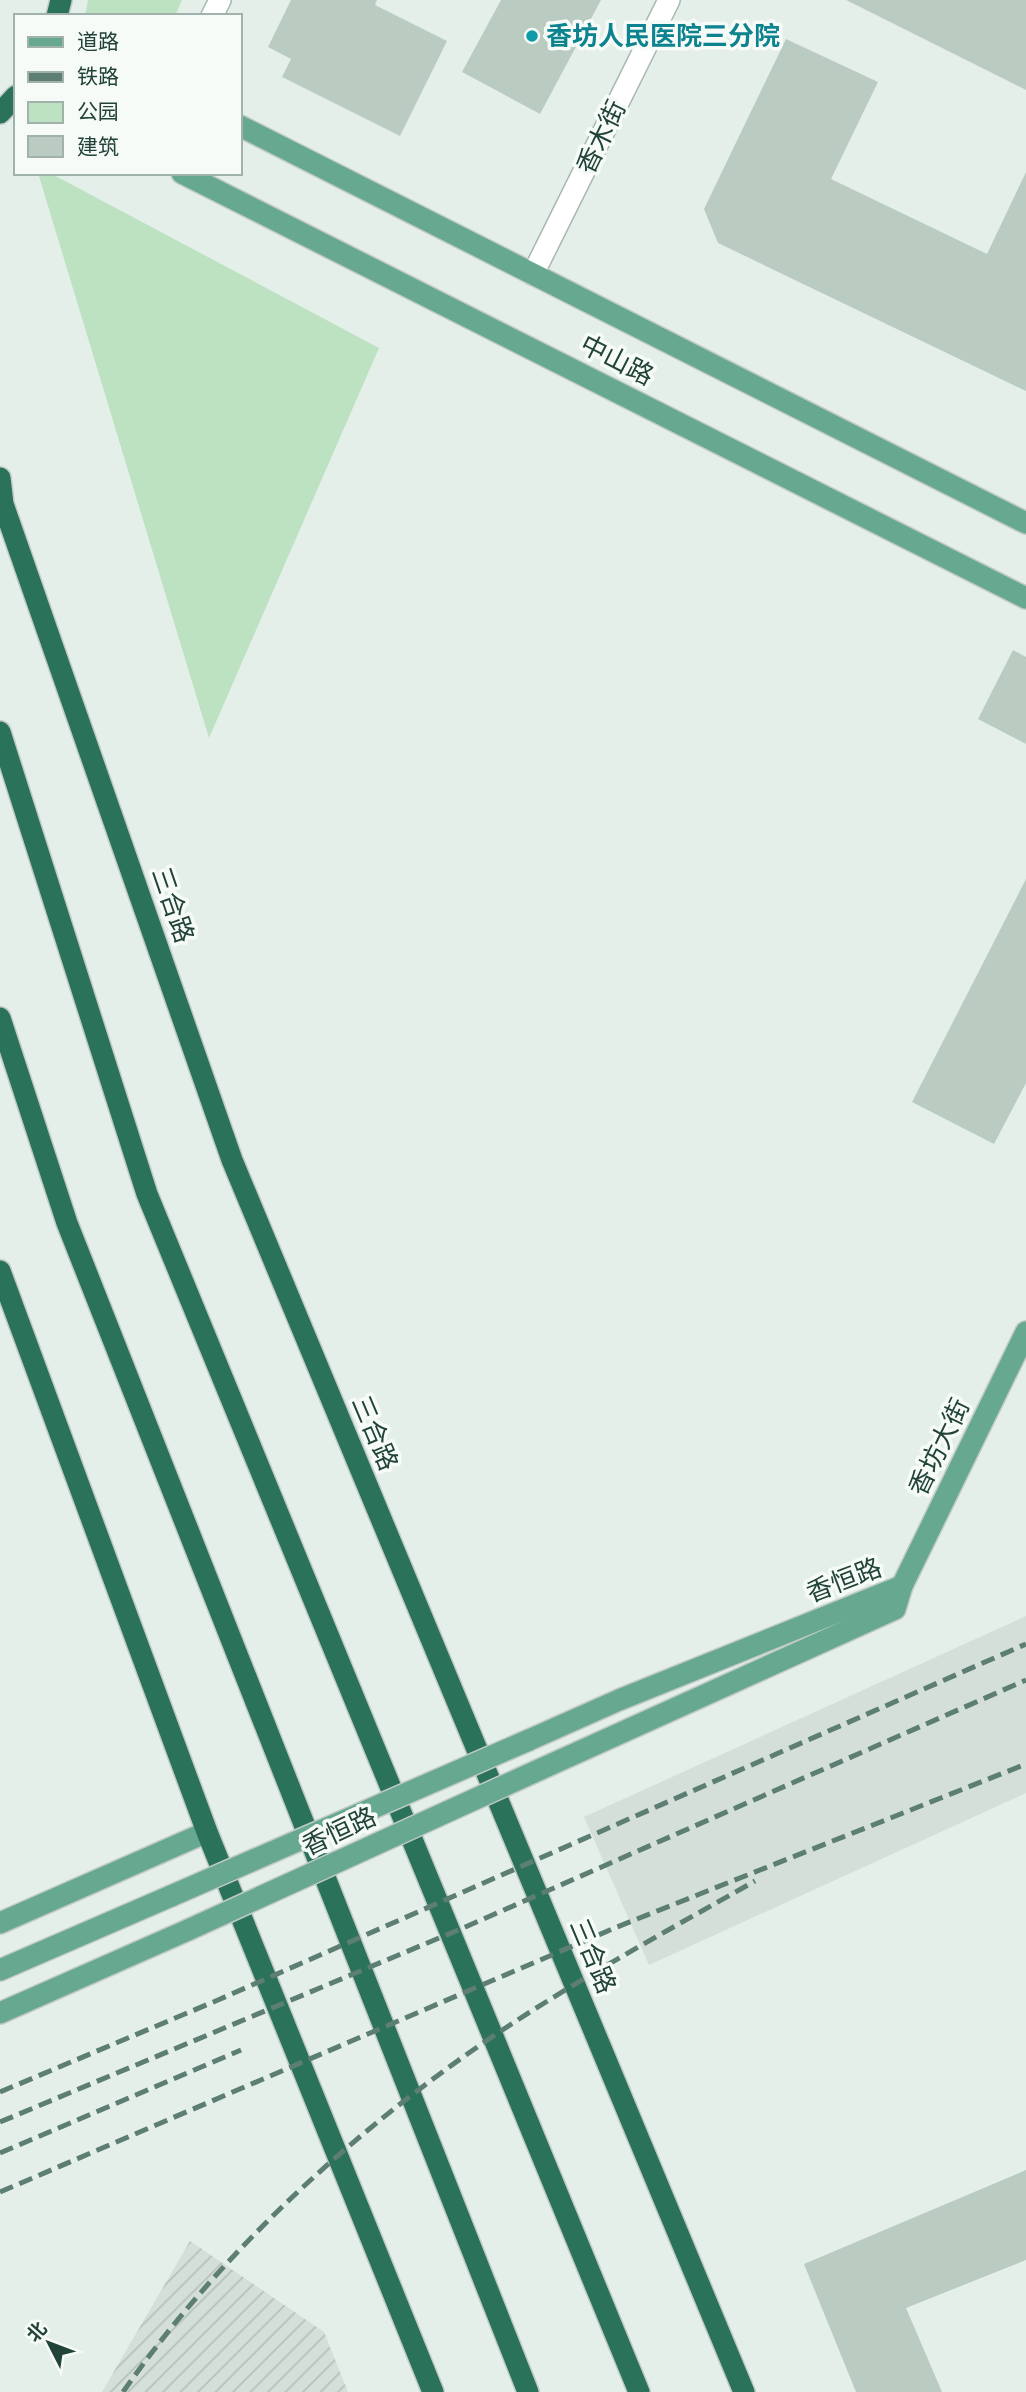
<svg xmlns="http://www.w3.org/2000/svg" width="1026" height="2392" viewBox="0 0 1026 2392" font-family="'Space Grotesk','Noto Sans SC',sans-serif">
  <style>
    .built { fill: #d3dfd8 }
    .industrial { fill: url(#industrial-furrows) }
    .park { fill: #bde2c2 }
    .building { fill: #bacbc2 }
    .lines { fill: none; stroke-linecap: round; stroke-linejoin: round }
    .minor-casing { stroke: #a7b8b1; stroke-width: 24 }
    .major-casing { stroke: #c1cac7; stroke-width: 24 }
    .highway-casing { stroke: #c1cac7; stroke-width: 24 }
    .minor { stroke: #fff; stroke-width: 21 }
    .major { stroke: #66a890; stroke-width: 21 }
    .highway { stroke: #2b725b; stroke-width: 21 }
    .rail { stroke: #5d7e72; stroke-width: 5; stroke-dasharray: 14 7; stroke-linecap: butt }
    .major-bridge-casing { stroke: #c1cac7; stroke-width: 24; stroke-linecap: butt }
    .major-bridge { stroke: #66a890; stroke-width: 21 }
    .culture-dot { fill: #0f9aa8; stroke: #f6fbf8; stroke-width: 2.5 }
    .labels { text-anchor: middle; stroke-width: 7; stroke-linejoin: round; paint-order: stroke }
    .culture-label { font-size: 26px; font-weight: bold; fill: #0d838f; stroke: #f6fbf8; text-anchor: start }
    .street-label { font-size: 26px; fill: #224337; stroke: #f6fbf8 }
  </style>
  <defs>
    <pattern id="industrial-furrows" width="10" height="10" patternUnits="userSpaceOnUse" patternTransform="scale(1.75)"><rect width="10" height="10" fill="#d3dfd8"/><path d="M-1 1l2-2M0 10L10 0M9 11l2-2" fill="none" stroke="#b5c1ba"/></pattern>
  </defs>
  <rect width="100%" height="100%" fill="#e5efea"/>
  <polygon class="built" points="1026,1616 1026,1793 649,1965 584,1817"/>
  <polygon class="industrial" points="190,2241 324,2332 348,2392 102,2392"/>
  <g class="park">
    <polygon points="88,0 182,0 175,16 85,16"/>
    <polygon points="38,173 50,173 379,348 209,738"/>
  </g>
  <g class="building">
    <polygon points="291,0 377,0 375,5 447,41 400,136 282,77 291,59 268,47"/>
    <polygon points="501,0 601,0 540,114 462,72"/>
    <polygon points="846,0 1026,0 1026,90"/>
    <polygon points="786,39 878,82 831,179 987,254 1026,172 1026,391 718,243 704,209"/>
    <polygon points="1013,650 1026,657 1026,744 978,719"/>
    <polygon points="1026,879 1026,1083 994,1144 912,1102"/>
    <polygon points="1026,2170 1026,2260 906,2308 942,2392 856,2392 804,2264"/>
  </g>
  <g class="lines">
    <defs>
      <g id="minor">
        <polyline points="212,16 220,0"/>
        <polyline points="533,274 669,0"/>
      </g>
      <g id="major">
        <polyline points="240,126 1026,523"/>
        <polyline points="182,173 1026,598"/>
        <polyline points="529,1740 619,1700 902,1586"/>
        <polyline points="541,1769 895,1609 902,1586 1026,1332"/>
        <polyline points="0,1923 207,1832"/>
        <polyline points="0,1970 171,1896"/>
        <polyline points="0,2013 188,1930"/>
      </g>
      <g id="highway">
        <polyline points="57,16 61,0"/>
        <polyline points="0,113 16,96"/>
        <polyline points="0,478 3,504 232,1160 744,2392"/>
        <polyline points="0,732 147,1194 639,2392"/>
        <polyline points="0,1018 67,1223 528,2392"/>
        <polyline points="0,1271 207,1832 433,2392"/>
      </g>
    </defs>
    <use href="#minor" class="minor-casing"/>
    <use href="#major" class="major-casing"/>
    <use href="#highway" class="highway-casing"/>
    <use href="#minor" class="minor"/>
    <use href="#major" class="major"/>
    <use href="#highway" class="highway"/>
    <g class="rail">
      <polyline points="0,2092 218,2000 1026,1644"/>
      <polyline points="0,2122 463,1928 1026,1680"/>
      <polyline points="0,2153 241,2050"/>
      <polyline points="0,2192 617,1927 1026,1764"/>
      <path d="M123,2392C225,2246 365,2120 513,2023C591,1972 674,1927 755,1881"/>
    </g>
    <defs>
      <g id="major-bridge">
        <polyline points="171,1896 529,1740"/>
        <polyline points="188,1930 541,1769"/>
      </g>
    </defs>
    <use href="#major-bridge" class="major-bridge-casing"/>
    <use href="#major-bridge" class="major-bridge"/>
  </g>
  <circle class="culture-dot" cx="532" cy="36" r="7"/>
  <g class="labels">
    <g class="culture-label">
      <text x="546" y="45">香坊人民医院三分院</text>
    </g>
    <g class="street-label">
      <text transform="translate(601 137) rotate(-64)" y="9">香木街</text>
      <text transform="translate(617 360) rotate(27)" y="9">中山路</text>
      <text transform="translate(173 905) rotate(71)" y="9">三合路</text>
      <text transform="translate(375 1433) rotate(67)" y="9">三合路</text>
      <text transform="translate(939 1447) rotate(-64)" y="9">香坊大街</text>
      <text transform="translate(844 1580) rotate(-21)" y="9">香恒路</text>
      <text transform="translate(339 1831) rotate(-25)" y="9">香恒路</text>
      <text transform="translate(593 1956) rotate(67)" y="9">三合路</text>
    </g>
  </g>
  <rect x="14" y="14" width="228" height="161" fill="#f6fbf8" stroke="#a1b1ab" stroke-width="2"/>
  <rect x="28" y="37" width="35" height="10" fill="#66a890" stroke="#a1b1ab" stroke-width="2"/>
  <text x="77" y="49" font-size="21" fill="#224337">道路</text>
  <rect x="28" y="72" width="35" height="10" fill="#5d7e72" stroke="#a1b1ab" stroke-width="2"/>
  <text x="77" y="84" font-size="21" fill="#224337">铁路</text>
  <rect x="28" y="102" width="35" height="21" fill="#bde2c2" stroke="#a1b1ab" stroke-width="2"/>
  <text x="77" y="119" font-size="21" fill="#224337">公园</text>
  <rect x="28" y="136" width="35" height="21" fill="#bacbc2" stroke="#a1b1ab" stroke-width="2"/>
  <text x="77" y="154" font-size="21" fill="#224337">建筑</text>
  <g transform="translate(49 2343) rotate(312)" stroke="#f6fbf8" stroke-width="5" paint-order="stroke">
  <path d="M0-5L12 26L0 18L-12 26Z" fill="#224337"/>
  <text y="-10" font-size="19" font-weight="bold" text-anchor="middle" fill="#224337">北</text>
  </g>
</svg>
